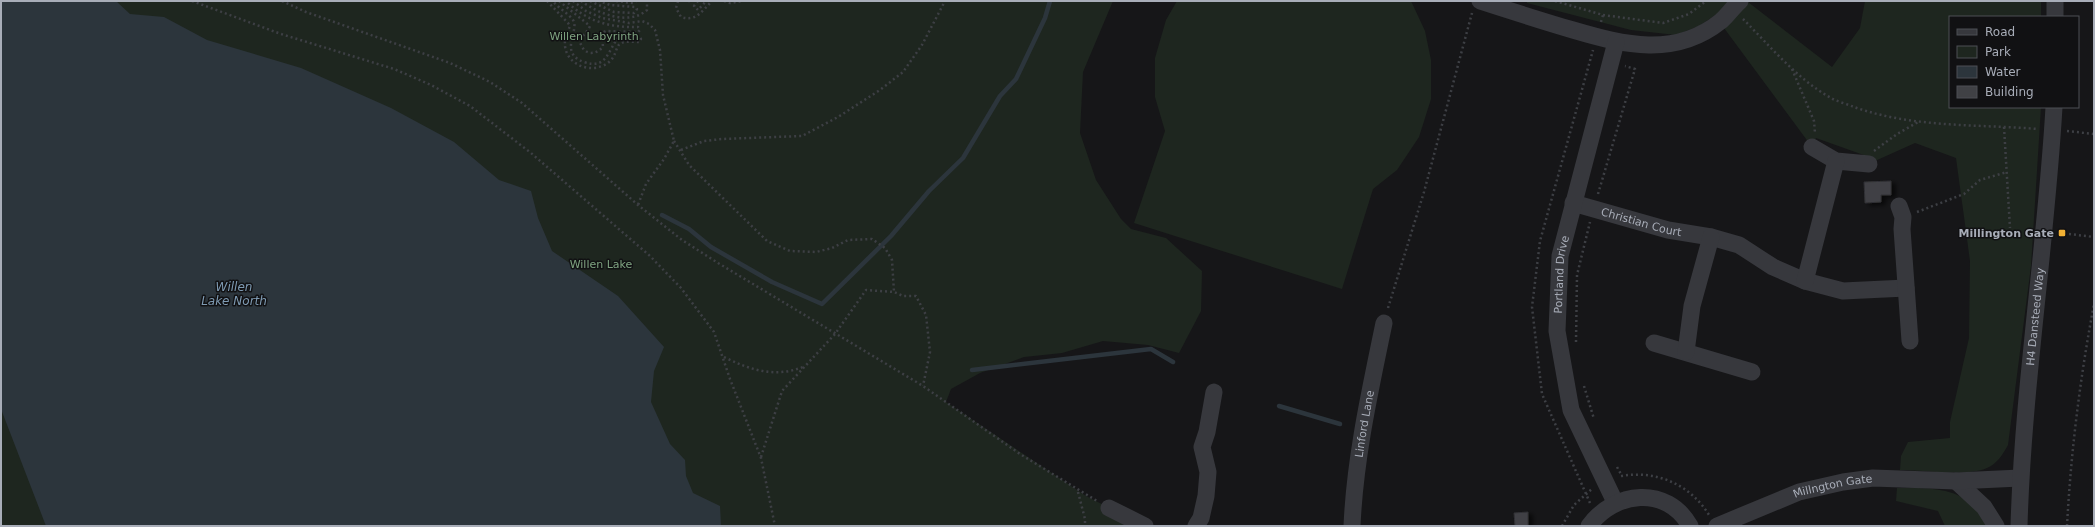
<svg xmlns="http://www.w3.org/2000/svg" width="2095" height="527" viewBox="0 0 2095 527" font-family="'DejaVu Sans',sans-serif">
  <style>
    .green { fill: #1e261f }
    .water { fill: #2c353c }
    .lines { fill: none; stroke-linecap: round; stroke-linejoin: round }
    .stream { stroke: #2c353c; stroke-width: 4.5 }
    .building { fill: #404145; stroke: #303034; filter: url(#shadow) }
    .path { stroke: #3d3f44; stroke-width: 2.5; stroke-dasharray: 2 3; stroke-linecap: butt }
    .minor { stroke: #37383d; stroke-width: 17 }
    .poi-dot { fill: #f2b134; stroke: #111113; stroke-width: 1.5 }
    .labels { text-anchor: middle; stroke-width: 3; stroke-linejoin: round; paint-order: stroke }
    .park-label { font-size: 11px; fill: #7fa381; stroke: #111113 }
    .street-label { font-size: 11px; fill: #a8adb8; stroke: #111113 }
    .poi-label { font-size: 11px; font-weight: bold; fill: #a8adb8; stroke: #111113; text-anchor: end }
    .water-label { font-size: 12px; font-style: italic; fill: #7f9bb3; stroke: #111113 }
  </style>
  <defs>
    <filter id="shadow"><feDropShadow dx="4.5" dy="2.5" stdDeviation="2" flood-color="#0009"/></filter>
  </defs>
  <rect width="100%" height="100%" fill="#161618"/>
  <g class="green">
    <polygon points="1,1 1113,1 1083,72 1080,133 1096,180 1121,219 1131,229 1166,238 1202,271 1201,311 1179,353 1148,345 1103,341 1062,353 1024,357 980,373 951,389 946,402 1086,496 1145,526 1,526"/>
    <polygon points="1177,1 1410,1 1412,3 1425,31 1431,60 1431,99 1419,137 1397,170 1373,189 1342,289 1134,223 1165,131 1155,97 1155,58 1166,20"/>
    <polygon points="1527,1 1732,1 1717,14 1699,26 1676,35 1631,30 1527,3"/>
    <path d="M1865,1H2041V17H1950V107H2041L2031,266L2008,445C2003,454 1997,464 1987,468C1967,477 1923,470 1900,470L1901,456L1908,442L1950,438V422L1969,338L1970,261L1956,158L1915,143L1875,161L1872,158L1816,138L1812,147L1724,28L1748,2L1832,67L1860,28Z"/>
    <path d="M1897,488C1924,488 1956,486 1976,508C1981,513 1984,520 1988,526H1945L1938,511L1896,501Z"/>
  </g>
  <polygon class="water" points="1,1 116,1 130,14 164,17 207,40 301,68 391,108 454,142 499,180 531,191 538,218 552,251 618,296 664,347 654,371 651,402 670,444 685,460 686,476 693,493 720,506 721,526 46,526 1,409"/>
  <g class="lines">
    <g class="stream">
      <polyline points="662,215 689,229 711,247 772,282 822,304 891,236 929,191 963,158 1000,96 1016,79 1045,18 1050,1"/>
      <polyline points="972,370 1151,349 1173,362"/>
      <polyline points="1279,406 1340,424"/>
    </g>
  </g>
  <g class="building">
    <polygon points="1891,181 1891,195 1881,195 1881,202 1865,203 1864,182"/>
    <polygon points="1528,512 1528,526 1515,526 1514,513"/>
  </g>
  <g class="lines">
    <g class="path">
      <polyline points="192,1 281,34 394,69 431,85 470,106 531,153 650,256 681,288 714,332 730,379 761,458 775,526"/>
      <polyline points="282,1 306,12 450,63 490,82 522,103 638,205 682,240 718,263 923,386 1020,454 1097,501"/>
      <path d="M547,1L568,23L570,26C568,31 566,36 565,41C563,61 585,73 602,66C618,60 614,47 621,43C625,41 634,42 639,42L641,39L639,36L618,38C608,50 607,70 584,62C558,53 580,30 573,20C568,13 558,8 553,1"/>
      <path d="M559,1L590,26C587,33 582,35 580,42C584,55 594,56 603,47L602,33L606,31L638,32L640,30L638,27C610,28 586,21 566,1"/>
      <polyline points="573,1 586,11 602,18 629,23 642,21 649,24 655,30 660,50 663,95 674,141 664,159 646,184 638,205"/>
      <path d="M581,1C599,14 629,26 647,10V1"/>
      <polyline points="590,1 614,12 634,13 637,9 635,7 610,5 599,1"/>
      <polyline points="616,1 633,3 636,1"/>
      <path d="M678,1L676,8L681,17C696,22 702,11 712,1"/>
      <polyline points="688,1 692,1"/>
      <polyline points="698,1 694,6 698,10 706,1"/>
      <polyline points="724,1 730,3 743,1"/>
      <polyline points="1555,1 1603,15 1663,23 1689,14 1706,1"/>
      <path d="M1743,19C1770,46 1797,79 1831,98C1838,102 1847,104 1854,107C1913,128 1976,124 2038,129"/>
      <polyline points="1601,22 1603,15"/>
      <polyline points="1792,69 1814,121 1815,133"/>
      <polyline points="2004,127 2010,228"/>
      <polyline points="2067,131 2094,134"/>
      <polyline points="674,141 689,165 767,241 790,251 816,252 832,248 848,240 872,239 885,248 892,260 894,292"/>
      <polyline points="681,150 704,141 722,139 802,136 838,117 880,90 903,72 922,45 945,1"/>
      <polyline points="1874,151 1897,134 1920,121"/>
      <polyline points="1598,194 1635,69 1625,66"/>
      <polyline points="1917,212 1964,194 1980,180 2007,172"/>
      <polyline points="2069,234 2094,237"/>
      <polyline points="1388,308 1424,192 1472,13"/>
      <polyline points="1576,342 1577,275 1590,222"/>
      <path d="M724,357C750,370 775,378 803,367"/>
      <polyline points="1584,386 1594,419"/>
      <polyline points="761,457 782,391 835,334 866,290 894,292 903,296 916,296 926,315 930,352 923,386"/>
      <polyline points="1617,467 1622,476"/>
      <path d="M1621,476C1656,470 1690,484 1709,515"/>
      <polyline points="1078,492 1085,519 1085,526"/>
      <polyline points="1590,503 1542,394 1532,307 1540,241 1593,50"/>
      <polyline points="1562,526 1574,505 1593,488"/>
      <path d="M2067,526C2071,451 2080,378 2094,304"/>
    </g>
    <g class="minor">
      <path d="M1480,1C1511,11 1542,21 1573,30C1624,45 1675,58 1721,21C1728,15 1733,7 1740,1"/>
      <polyline points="2055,1 2055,17"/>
      <polyline points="1812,147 1836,161 1869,164"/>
      <path id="s1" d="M1573,203L1668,230L1711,237L1739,245L1773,267L1805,281L1843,291L1906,288"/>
      <polyline points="1899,206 1903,217 1902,229 1910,341"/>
      <polyline points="1805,281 1836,161"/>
      <polyline points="1654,343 1752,372"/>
      <polyline points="1686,352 1692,306 1711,237"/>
      <polyline points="1956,481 1984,507 1996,526"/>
      <path id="s2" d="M1615,502L1571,410L1557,331L1560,256L1616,42"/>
      <polyline points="1109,508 1145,526"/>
      <polyline points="1196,526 1201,518 1206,496 1208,472 1202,447 1207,432 1214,392"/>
      <path id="s3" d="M1352,526C1355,457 1370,391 1384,323"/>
      <path d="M1589,526C1614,491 1667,485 1690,526"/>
      <path id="s4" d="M1717,526L1799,492L1843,482L1873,478L1956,481L2020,478"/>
      <path id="s5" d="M2019,526C2023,386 2046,247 2054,107"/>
    </g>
  </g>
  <rect class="poi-dot" x="2058" y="229" width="8" height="8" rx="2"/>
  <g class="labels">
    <g class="park-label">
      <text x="594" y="40">Willen Labyrinth</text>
      <text x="601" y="268">Willen Lake</text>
    </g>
    <g class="street-label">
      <text dy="4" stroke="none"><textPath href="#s1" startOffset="71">Christian Court</textPath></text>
      <text dy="4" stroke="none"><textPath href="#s2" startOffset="239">Portland Drive</textPath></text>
      <text dy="4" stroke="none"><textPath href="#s5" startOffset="210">H4 Dansteed Way</textPath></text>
      <text dy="4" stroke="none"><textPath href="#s3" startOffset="103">Linford Lane</textPath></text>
      <text dy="4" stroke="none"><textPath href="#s4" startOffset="123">Millngton Gate</textPath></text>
    </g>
    <g class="poi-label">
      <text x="2054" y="237">Millington Gate</text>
    </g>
    <g class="water-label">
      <text x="234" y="291">Willen<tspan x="234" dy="14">Lake North</tspan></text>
    </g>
  </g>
  <rect width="2095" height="527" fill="none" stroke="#a8adb8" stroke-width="4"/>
  <rect x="1949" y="16" width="130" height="92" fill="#111113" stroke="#4d4f55"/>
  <rect x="1957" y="29" width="20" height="6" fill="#37383d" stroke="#4d4f55"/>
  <text x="1985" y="36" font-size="12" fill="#a8adb8">Road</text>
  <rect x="1957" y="46" width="20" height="12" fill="#1e261f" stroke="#4d4f55"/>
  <text x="1985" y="56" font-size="12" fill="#a8adb8">Park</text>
  <rect x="1957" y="66" width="20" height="12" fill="#2c353c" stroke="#4d4f55"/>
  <text x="1985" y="76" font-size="12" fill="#a8adb8">Water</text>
  <rect x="1957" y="86" width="20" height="12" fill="#404145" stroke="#4d4f55"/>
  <text x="1985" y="96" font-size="12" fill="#a8adb8">Building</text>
</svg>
